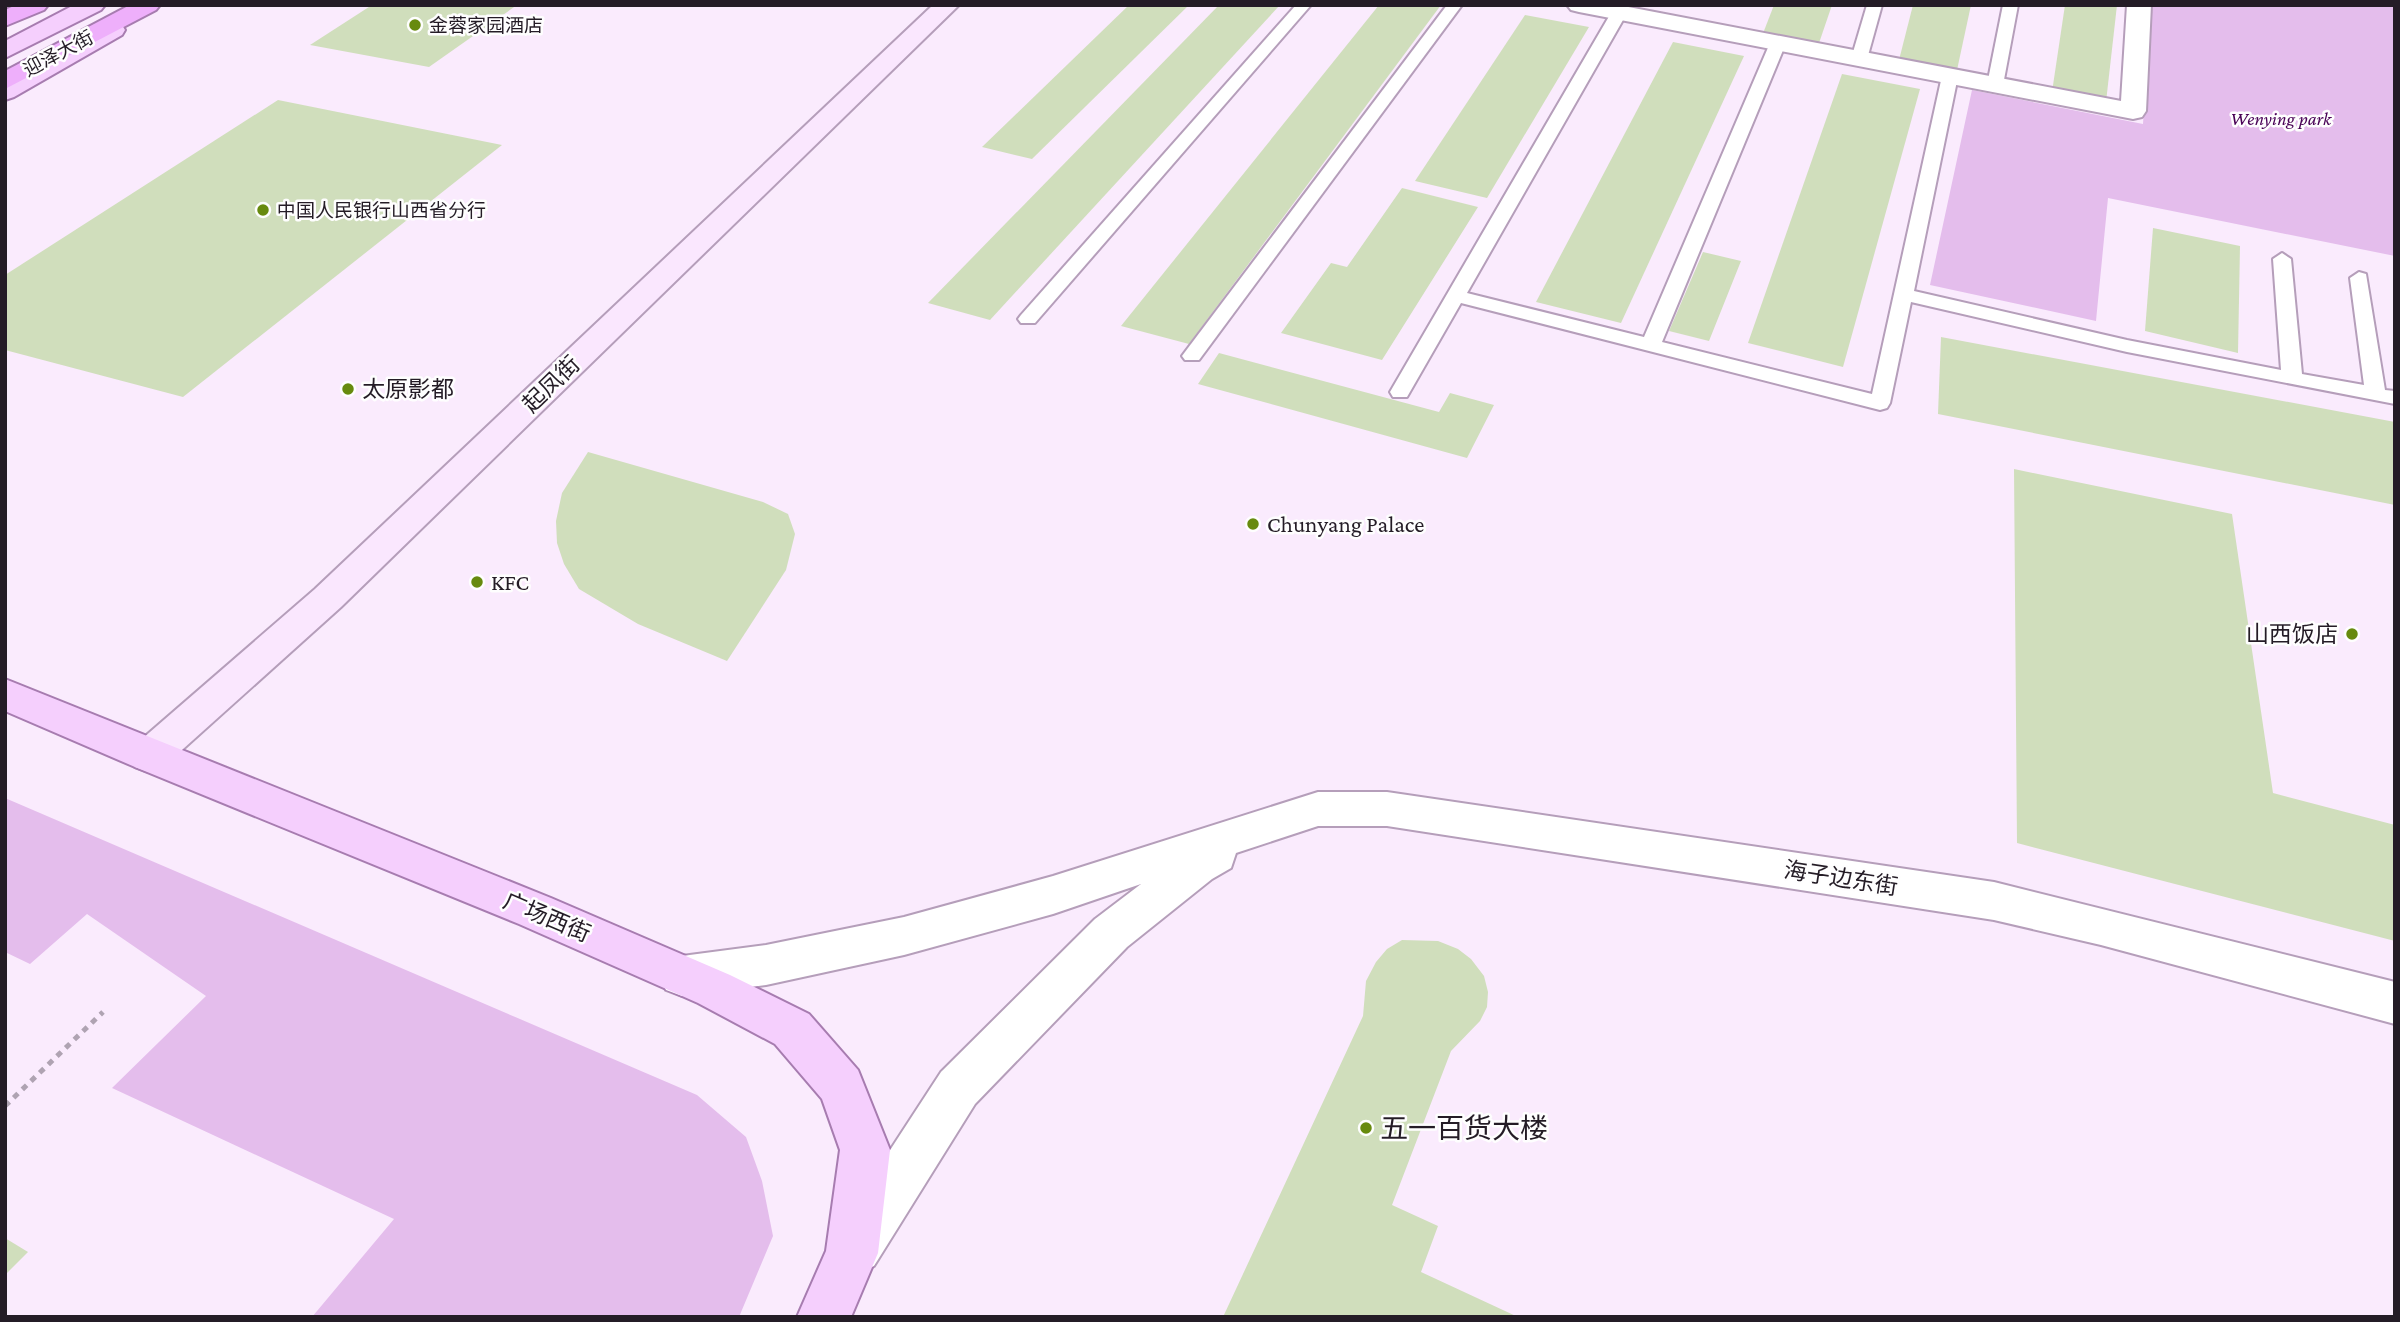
<svg xmlns="http://www.w3.org/2000/svg" width="2400" height="1322" viewBox="0 0 2400 1322" font-family="'Crimson Pro','Noto Sans SC',serif">
  <style>
    .green { fill: #e4bdec }
    .building { fill: #d0debc }
    .lines { fill: none; stroke-linecap: round; stroke-linejoin: round }
    .lane-casing { stroke: #b59eba; stroke-width: 4 }
    .street-casing { stroke: #b59eba; stroke-width: 4 }
    .secondary-casing { stroke: #b59eba; stroke-width: 4 }
    .primary-casing { stroke: #a77cb0; stroke-width: 4 }
    .highway-casing { stroke: #a77cb0; stroke-width: 4 }
    .path { stroke: #afa3b2; stroke-width: 5; stroke-dasharray: 6 6; stroke-linecap: butt }
    .lane { fill: #fff; fill-rule: evenodd }
    .street { fill: #fff; fill-rule: evenodd }
    .secondary { fill: #fae7fe; fill-rule: evenodd }
    .primary { fill: #f5cffd; fill-rule: evenodd }
    .highway { fill: #eeaffb; fill-rule: evenodd }
    .poi-dot { fill: #678a0e; stroke: #fefefe; stroke-width: 2.5 }
    .labels { text-anchor: middle; stroke-width: 5; stroke-linejoin: round; paint-order: stroke }
    .far-poi-label { font-size: 19px; fill: #241c26; stroke: #fefefe; text-anchor: start }
    .far-street-label { font-size: 19px; fill: #241c26; stroke: #fefefe }
    .far-park-label { font-size: 19px; font-style: italic; fill: #480055; stroke: #fefefe }
    .street-label { font-size: 23px; fill: #241c26; stroke: #fefefe }
    .poi-label { font-size: 23px; fill: #241c26; stroke: #fefefe; text-anchor: start }
    .near-poi-label { font-size: 28px; fill: #241c26; stroke: #fefefe; text-anchor: start }
  </style>
  <rect width="100%" height="100%" fill="#faebfd"/>
  <g class="green">
    <polygon points="2150,5 2395,5 2395,256 2108,198 2096,321 1930,285 1972,90 2143,124"/>
    <polygon points="5,798 697,1095 746,1137 762,1181 773,1236 739,1317 312,1317 394,1219 112,1088 206,996 87,914 30,964 5,952"/>
  </g>
  <g class="building">
    <polygon points="372,5 517,5 429,67 310,45"/>
    <polygon points="1129,5 1189,5 1032,159 982,147"/>
    <polygon points="1219,5 1280,5 990,320 928,303"/>
    <polygon points="1379,5 1441,5 1189,344 1121,326"/>
    <polygon points="1774,5 1832,5 1818,46 1762,36"/>
    <polygon points="1913,5 1971,5 1957,70 1899,60"/>
    <polygon points="2065,5 2117,5 2106,102 2052,92"/>
    <polygon points="1525,15 1589,27 1487,198 1415,181"/>
    <polygon points="1673,42 1744,56 1621,323 1536,302"/>
    <polygon points="1842,74 1920,89 1843,367 1748,343"/>
    <polygon points="278,100 502,145 183,397 5,350 5,275"/>
    <polygon points="1402,188 1478,207 1382,360 1281,333 1331,263 1347,267"/>
    <polygon points="2153,228 2240,246 2238,353 2145,331"/>
    <polygon points="1703,252 1741,261 1709,341 1669,331"/>
    <polygon points="1941,337 2395,422 2395,505 1938,414"/>
    <polygon points="1219,353 1439,412 1450,393 1494,405 1467,458 1198,384"/>
    <polygon points="588,452 763,502 788,514 795,534 786,570 727,661 638,624 579,589 564,564 557,543 556,521 562,493"/>
    <polygon points="2014,469 2232,514 2273,793 2395,825 2395,941 2017,843"/>
    <polygon points="1402,940 1438,941 1458,949 1471,959 1484,976 1488,992 1487,1007 1480,1021 1451,1051 1392,1205 1438,1226 1421,1272 1518,1317 1223,1317 1363,1016 1366,981 1376,962 1387,949"/>
    <polygon points="5,1238 28,1252 5,1275"/>
  </g>
  <g class="lines">
    <defs>
      <g id="lane">
        <polygon points="1296,5 1311,5 1035,323 1021,323 1018,319 1021,315"/>
        <polygon points="1447,5 1462,5 1199,360 1185,360 1182,356 1185,352"/>
        <polygon points="1867,5 1882,5 1867,59 1859,64 1851,59"/>
        <polygon points="2003,5 2018,5 2003,85 1995,90 1987,85"/>
        <polygon points="1619,8 1627,13 1467,293 1644,337 1770,43 1778,38 1786,43 1662,342 1872,394 1942,76 1950,71 1958,76 1914,291 2127,340 2281,370 2273,259 2282,253 2291,259 2302,374 2364,385 2350,278 2359,272 2366,274 2385,390 2395,391 2395,404 2127,352 1911,302 1890,403 1887,408 1880,410 1461,303 1407,397 1393,397 1390,392 1611,13"/>
      </g>
      <g id="street">
        <polygon points="1567,5 1618,5 2121,101 2127,5 2151,5 2146,111 2142,117 2133,119 1579,12 1571,10"/>
        <polygon points="1318,792 1387,792 1994,882 2395,982 2395,1024 2101,945 1994,920 1387,826 1318,826 1236,853 1231,868 1212,879 1127,947 975,1104 874,1266 856,1274 838,1266 830,1248 838,1230 941,1072 1095,919 1141,884 1053,914 904,955 766,985 682,996 666,990 659,976 666,962 682,956 766,945 904,917 1053,876"/>
      </g>
      <polygon id="secondary" points="933,5 959,5 341,607 163,767 149,772 135,767 129,756 135,745 315,589"/>
      <g id="primary">
        <polygon points="74,5 105,5 101,10 5,58 5,41"/>
        <polygon points="113,23 122,25 125,30 122,35 14,97 5,100 5,81 104,25"/>
        <polygon points="5,679 551,898 730,975 809,1014 858,1070 890,1150 878,1253 851,1317 797,1317 826,1251 840,1150 822,1099 775,1044 698,1003 519,924 135,767 5,711"/>
      </g>
      <g id="highway">
        <polygon points="16,5 48,5 44,10 5,26 5,10"/>
        <polygon points="130,5 160,5 156,10 5,89 5,71"/>
      </g>
    </defs>
    <use href="#lane" class="lane-casing"/>
    <use href="#street" class="street-casing"/>
    <use href="#secondary" class="secondary-casing"/>
    <use href="#primary" class="primary-casing"/>
    <use href="#highway" class="highway-casing"/>
    <polyline class="path" points="5,1106 103,1012"/>
    <use href="#lane" class="lane"/>
    <use href="#street" class="street"/>
    <use href="#secondary" class="secondary"/>
    <use href="#primary" class="primary"/>
    <use href="#highway" class="highway"/>
  </g>
  <g class="poi-dot">
    <circle cx="415" cy="25" r="7"/>
    <circle cx="263" cy="210" r="7"/>
    <circle cx="348" cy="389" r="7"/>
    <circle cx="1253" cy="524" r="7"/>
    <circle cx="477" cy="582" r="7"/>
    <circle cx="2352" cy="634" r="7"/>
    <circle cx="1366" cy="1128" r="7"/>
  </g>
  <g class="labels">
    <g class="far-poi-label">
      <text x="429" y="32">金蓉家园酒店</text>
      <text x="277" y="217">中国人民银行山西省分行</text>
    </g>
    <g class="far-street-label">
      <text transform="translate(58 53) rotate(-28)" y="7">迎泽大街</text>
    </g>
    <g class="far-park-label">
      <text x="2281" y="125">Wenying park</text>
    </g>
    <g class="street-label">
      <text transform="translate(551 384) rotate(-44)" y="8">起凤街</text>
      <text transform="translate(1841 878) rotate(9)" y="8">海子边东街</text>
      <text transform="translate(547 917) rotate(23)" y="8">广场西街</text>
    </g>
    <g class="poi-label">
      <text x="362" y="397">太原影都</text>
      <text x="1267" y="532">Chunyang Palace</text>
      <text x="491" y="590">KFC</text>
      <text x="2338" y="642" text-anchor="end">山西饭店</text>
    </g>
    <g class="near-poi-label">
      <text x="1380" y="1138">五一百货大楼</text>
    </g>
  </g>
  <rect width="2400" height="1322" fill="none" stroke="#241c26" stroke-width="14"/>
</svg>
